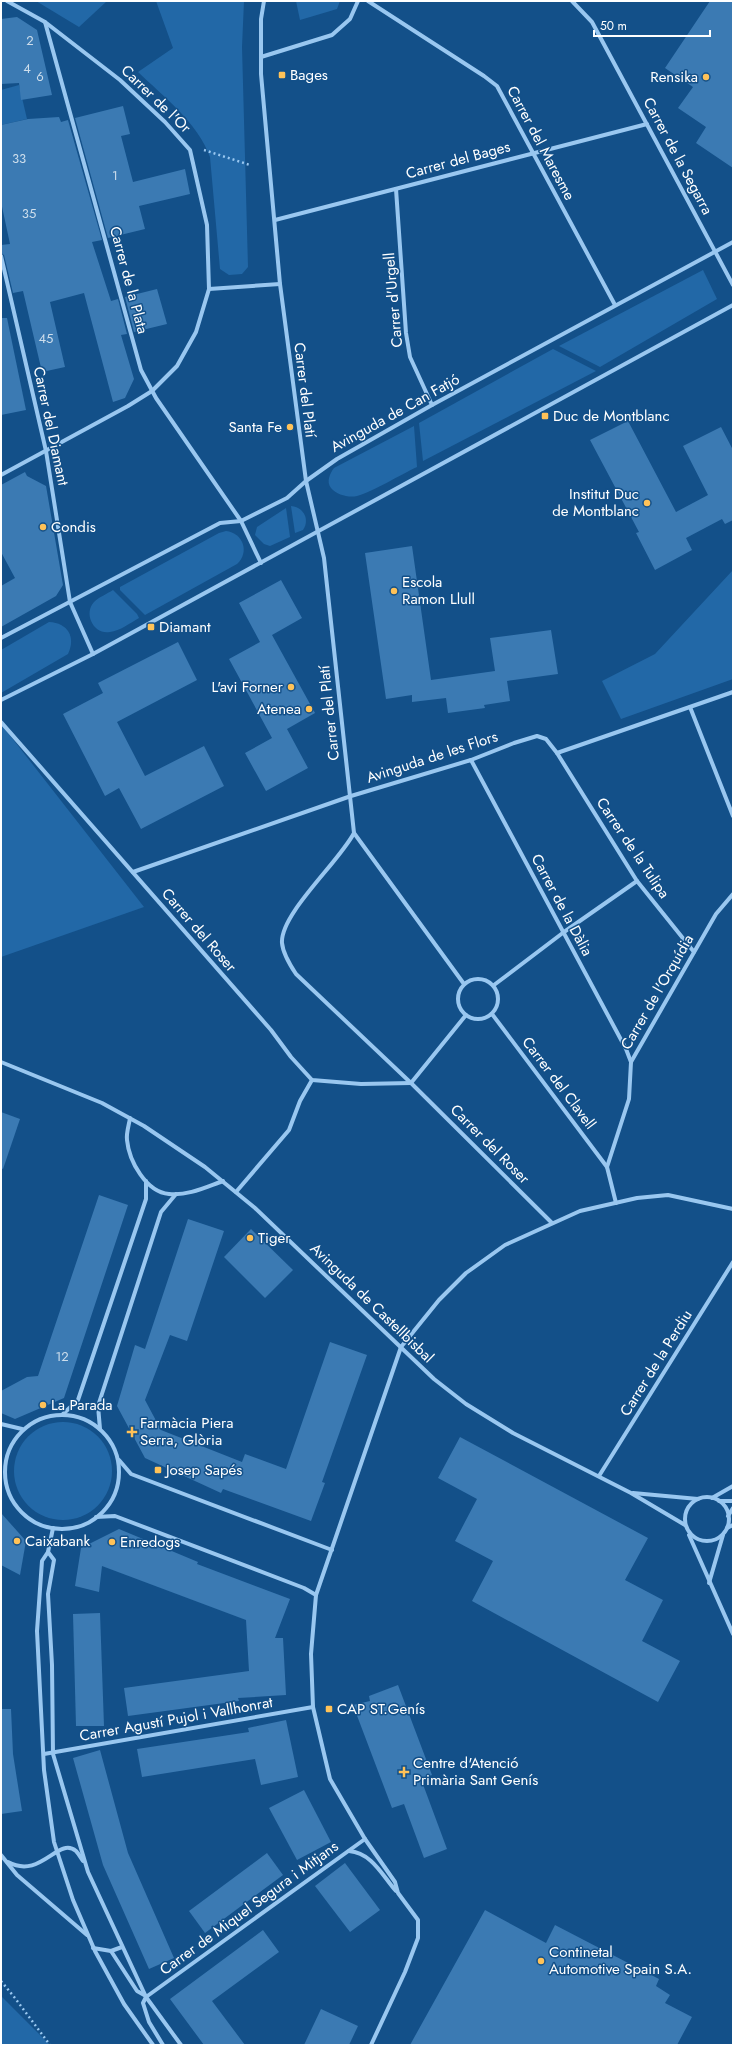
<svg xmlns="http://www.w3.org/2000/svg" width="734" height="2046" viewBox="0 0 734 2046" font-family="Jost,sans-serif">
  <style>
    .green { fill: #2268a7 }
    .building { fill: #3b7ab3 }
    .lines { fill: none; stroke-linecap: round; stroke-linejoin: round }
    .path { stroke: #99c7f0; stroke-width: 2.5; stroke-dasharray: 2 3; stroke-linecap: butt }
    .minor { stroke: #99c7f0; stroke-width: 4 }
    .poi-dot { fill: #ffc258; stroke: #135089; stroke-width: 1.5 }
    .labels { text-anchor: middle; stroke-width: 3; stroke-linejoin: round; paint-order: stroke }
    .number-label { font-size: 13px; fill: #cedeec }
    .poi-label { font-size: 15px; fill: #fff; stroke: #135089; text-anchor: start }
    .street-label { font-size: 15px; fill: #fff; stroke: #135089 }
  </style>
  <rect width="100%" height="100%" fill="#135089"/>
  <g class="green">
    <polygon points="36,1 107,1 79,27"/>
    <path d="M156,1H244L242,47L248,267L242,274L229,275L220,269L210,157C198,123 163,96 138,72L173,48Z"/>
    <polygon points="296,1 340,1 337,9 300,20"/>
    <polygon points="19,85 27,119 1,125 1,90"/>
    <polygon points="703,270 717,299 600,367 559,346"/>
    <polygon points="553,349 596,371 423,461 419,423"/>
    <path d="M414,426L417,467C400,475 374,491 357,496C349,498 337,495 331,488C326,482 330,473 334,468Z"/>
    <path d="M291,506C304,507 310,520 303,530L295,533Z"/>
    <polygon points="286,508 290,537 270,546 264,544 255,535 257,527"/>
    <path d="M226,531C243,533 250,552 237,564L145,615L120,590V587L219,533Z"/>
    <polygon points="733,570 733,679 621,719 602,681 655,654"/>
    <path d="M113,590L137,614L139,618C130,623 120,631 110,632C94,635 83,614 94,602C99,597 107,594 113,590Z"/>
    <path d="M49,622C68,623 76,637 68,654L1,693V650Z"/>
    <polygon points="1,724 144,907 1,957"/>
    <circle cx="63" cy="1471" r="49"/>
    <polygon points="1,1996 50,2045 1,2045"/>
  </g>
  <g class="building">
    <polygon points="710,1 733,1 733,168 696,143 706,127 678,108 693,87 665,68"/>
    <polygon points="17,17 37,30 52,95 21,100 19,83 1,84 1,19"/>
    <polygon points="123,106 130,134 121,136 133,182 185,169 190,194 139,206 145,229 108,238 75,118"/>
    <polygon points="59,117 61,122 68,120 102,240 92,242 111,301 118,299 127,334 121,335 134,379 125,398 113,402 84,293 50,302 65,367 42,372 23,291 13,293 4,255 1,253 1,245 10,244 1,202 1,125 28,119"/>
    <polygon points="157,289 167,324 134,332 125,297"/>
    <polygon points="1,318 7,318 26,410 1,415"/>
    <polygon points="628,421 676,512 708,495 683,446 721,427 733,450 733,520 725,524 722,519 686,538 692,550 655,570 636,533 639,532 590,440"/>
    <polygon points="25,472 27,476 46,486 63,585 56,596 1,627 1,586 15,578 1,552 1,485"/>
    <polygon points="412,546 431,680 495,671 490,638 551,630 558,674 507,681 510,701 484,705 485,708 448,713 446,698 412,702 412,695 386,699 365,553"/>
    <polygon points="281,580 302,618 272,635 315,713 287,729 308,768 266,791 245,753 272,738 229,659 260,642 239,603"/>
    <polygon points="178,642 197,680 117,722 145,776 204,746 224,786 141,829 119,788 105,796 63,714 103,693 98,683"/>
    <polygon points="1,1112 20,1119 3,1169 1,1168"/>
    <polygon points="99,1195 128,1205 64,1398 15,1419 1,1413 1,1391 27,1377 38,1376"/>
    <polygon points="188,1219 224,1231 187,1341 170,1335 145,1400 161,1430 242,1462 245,1454 286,1469 330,1342 367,1355 322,1482 325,1483 311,1521 223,1489 221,1493 145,1458 117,1406 135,1345 145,1349"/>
    <polygon points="251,1229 293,1270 265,1298 224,1257"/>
    <polygon points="460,1437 648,1538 625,1580 663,1600 642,1641 680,1661 658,1702 472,1601 493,1561 455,1541 477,1499 438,1478"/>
    <polygon points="1,1513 26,1541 20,1575 1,1565"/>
    <polygon points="119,1529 198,1562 197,1564 290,1599 275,1638 283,1638 286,1695 238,1698 239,1701 128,1716 124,1688 249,1671 246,1620 102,1566 99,1592 75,1586 81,1548"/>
    <polygon points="100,1613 104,1726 76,1726 73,1614"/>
    <polygon points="398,1685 432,1775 421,1779 447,1849 424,1858 404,1804 392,1808 353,1705 370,1701 369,1696"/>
    <polygon points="1,1709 11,1709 13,1754 22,1811 1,1814"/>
    <polygon points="286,1720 298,1777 261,1785 255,1759 142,1777 137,1749 249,1732 248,1728"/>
    <polygon points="100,1750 128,1853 174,1958 149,1969 103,1865 73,1758"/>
    <polygon points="304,1790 331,1842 297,1860 269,1808"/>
    <polygon points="267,1853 283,1875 205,1933 189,1911"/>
    <polygon points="345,1863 380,1910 350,1932 315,1886"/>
    <polygon points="485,1910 546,1943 555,1925 659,1979 656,1986 670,1995 665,2003 692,2017 677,2045 410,2045"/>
    <polygon points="263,1930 279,1952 212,2001 245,2045 204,2045 170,1999"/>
    <polygon points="321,2009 358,2026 349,2045 304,2045"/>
  </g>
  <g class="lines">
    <g class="path">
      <polyline points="204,150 250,165"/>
      <polyline points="1,1981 15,1998 50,2045"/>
    </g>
    <g class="minor">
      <path d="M264,1L261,19V74L280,284L306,481L324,558L354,833C339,862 280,914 282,943C283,954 290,965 296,974L411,1083L552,1223"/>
      <polyline points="368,1 484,76 497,86 615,305"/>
      <polyline points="572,1 592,22 733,285"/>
      <polyline points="45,22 141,370 156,398 241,521 261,563"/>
      <polyline points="261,57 332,35 350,19 358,1"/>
      <polyline points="396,189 406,333 410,357 432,405"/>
      <polyline points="275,220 647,124"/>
      <polyline points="1,256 46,451 70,602 93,654"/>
      <polyline points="209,289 280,284"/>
      <polyline points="1,475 128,406 152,391 177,366 196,332 209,289 207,225 190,150 165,122 120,80 45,22 7,1"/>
      <polyline points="1,638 220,523 241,521 287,498 306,481 337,459 432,405 733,242"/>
      <polyline points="1,700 93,654 733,305"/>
      <polyline points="690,707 733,816"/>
      <polyline points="1,722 271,1030 291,1057 312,1080 361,1084 411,1083"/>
      <polyline points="557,753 733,692"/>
      <polyline points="471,760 626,1049 631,1062"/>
      <polyline points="354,833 464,984"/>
      <polyline points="133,872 351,796 471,760 514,743 537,736 546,739 557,753 637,881 694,952"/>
      <circle cx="478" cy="999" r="20"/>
      <polyline points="494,985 564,932 637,881"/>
      <polyline points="492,1014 607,1167"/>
      <polyline points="1,1062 102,1103 144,1126 205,1167 255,1208 434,1379 466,1404 513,1433 631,1493 685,1525"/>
      <polyline points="411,1083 466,1015"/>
      <path d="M130,1118C129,1125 126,1133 127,1140C129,1161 146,1192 169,1194C188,1196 206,1187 223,1181"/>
      <polyline points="236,1192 289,1130 300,1101 312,1080"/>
      <polyline points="616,1203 607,1167 629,1099 631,1062 716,914 733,894"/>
      <polyline points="63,1414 78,1400 146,1199 146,1181"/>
      <circle cx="62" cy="1472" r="57"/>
      <polyline points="1,1424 22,1429"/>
      <polyline points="100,1429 98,1406 161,1212 176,1194"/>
      <polyline points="119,1460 131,1474 332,1550"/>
      <polyline points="599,1476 733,1262"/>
      <polyline points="633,1493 698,1499"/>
      <circle cx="707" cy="1519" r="22"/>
      <polyline points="712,1498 733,1486"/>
      <polyline points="719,1501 733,1501"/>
      <polyline points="728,1516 733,1508"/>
      <polyline points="96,1517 115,1516 304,1588 316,1595"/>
      <polyline points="53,1528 48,1552 42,1561 37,1631 44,1770 54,1842 73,1900 95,1951 124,2004 153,2045"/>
      <polyline points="727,1528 733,1525"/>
      <polyline points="689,1535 733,1634"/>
      <polyline points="48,1552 54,1560 48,1594 52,1665 53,1754 88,1872 146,1997 181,2045"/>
      <polyline points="709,1583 723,1535"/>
      <polyline points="44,1754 313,1707"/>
      <path d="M349,1851C372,1853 382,1875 396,1891"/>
      <polyline points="1,1855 17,1875 87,1935"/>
      <path d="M8,1862C41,1880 58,1836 76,1851C79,1854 81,1858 83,1861"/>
      <polyline points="93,1948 111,1951 122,1947"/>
      <polyline points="111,1951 137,1991 146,1996"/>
      <polyline points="163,2045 149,2022 143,2003 146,1997 365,1839"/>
      <polyline points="371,2045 405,1972 418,1938 418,1920 398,1893 395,1882 365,1839 330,1779 313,1707 311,1654 316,1595 401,1347 439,1300 466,1273 505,1245 580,1211 637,1198 668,1195 733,1209"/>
    </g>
  </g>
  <g class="poi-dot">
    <rect x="278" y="71" width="8" height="8" rx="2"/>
    <circle cx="706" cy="77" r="4"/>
    <rect x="541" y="412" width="8" height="8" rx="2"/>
    <circle cx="290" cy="427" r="4"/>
    <circle cx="647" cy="503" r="4"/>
    <circle cx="43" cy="527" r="4"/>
    <circle cx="394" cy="591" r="4"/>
    <rect x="147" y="623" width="8" height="8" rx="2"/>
    <circle cx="291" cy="687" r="4"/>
    <circle cx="309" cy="709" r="4"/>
    <circle cx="250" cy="1238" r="4"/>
    <circle cx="43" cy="1405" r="4"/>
    <path d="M130 1426h4v4h4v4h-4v4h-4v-4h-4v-4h4z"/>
    <rect x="154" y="1466" width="8" height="8" rx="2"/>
    <circle cx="17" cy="1541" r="4"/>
    <circle cx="112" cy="1542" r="4"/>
    <rect x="325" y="1705" width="8" height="8" rx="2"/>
    <path d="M402 1766h4v4h4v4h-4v4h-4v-4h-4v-4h4z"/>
    <circle cx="541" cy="1961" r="4"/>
  </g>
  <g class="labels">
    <g class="number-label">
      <text x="30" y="45">2</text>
      <text x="27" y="73">4</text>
      <text x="40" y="81">6</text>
      <text x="19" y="163">33</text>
      <text x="115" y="180">1</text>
      <text x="29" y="218">35</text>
      <text x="46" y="343">45</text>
      <text x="62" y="1361">12</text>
    </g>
    <g class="poi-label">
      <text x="290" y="80">Bages</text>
      <text x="698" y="82" text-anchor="end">Rensika</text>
      <text x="553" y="421">Duc de Montblanc</text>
      <text x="282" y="432" text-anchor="end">Santa Fe</text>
      <text x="639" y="499" text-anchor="end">Institut Duc<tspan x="639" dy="17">de Montblanc</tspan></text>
      <text x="51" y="532">Condis</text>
      <text x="402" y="587">Escola<tspan x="402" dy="17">Ramon Llull</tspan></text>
      <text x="159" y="632">Diamant</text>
      <text x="283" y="692" text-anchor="end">L'avi Forner</text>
      <text x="301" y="714" text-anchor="end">Atenea</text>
      <text x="258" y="1243">Tiger</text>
      <text x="51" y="1410">La Parada</text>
      <text x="140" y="1428">Farmàcia Piera<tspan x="140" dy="17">Serra, Glòria</tspan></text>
      <text x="166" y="1475">Josep Sapés</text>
      <text x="25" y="1546">Caixabank</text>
      <text x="120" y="1547">Enredogs</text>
      <text x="337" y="1714">CAP ST.Genís</text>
      <text x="413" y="1768">Centre d'Atenció<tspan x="413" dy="17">Primària Sant Genís</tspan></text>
      <text x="549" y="1957">Continetal<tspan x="549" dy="17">Automotive Spain S.A.</tspan></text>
    </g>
    <g class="street-label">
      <text transform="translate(156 99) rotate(44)" y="5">Carrer de l'Or</text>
      <text transform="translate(541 143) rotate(62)" y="5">Carrer del Maresme</text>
      <text transform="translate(678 156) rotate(62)" y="5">Carrer de la Segarra</text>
      <text transform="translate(458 160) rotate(-15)" y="5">Carrer del Bages</text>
      <text transform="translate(129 280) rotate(75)" y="5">Carrer de la Plata</text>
      <text transform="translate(393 300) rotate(-95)" y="5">Carrer d'Urgell</text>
      <text transform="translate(305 390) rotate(83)" y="5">Carrer del Platí</text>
      <text transform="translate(395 413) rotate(-29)" y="5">Avinguda de Can Fatjó</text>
      <text transform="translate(51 426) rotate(78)" y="5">Carrer del Diamant</text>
      <text transform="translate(329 713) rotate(-96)" y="5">Carrer del Platí</text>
      <text transform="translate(432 757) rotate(-18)" y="5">Avinguda de les Flors</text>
      <text transform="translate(633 848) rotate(56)" y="5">Carrer de la Tulipa</text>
      <text transform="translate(562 905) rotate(62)" y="5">Carrer de la Dàlia</text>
      <text transform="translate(199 930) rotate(49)" y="5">Carrer del Roser</text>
      <text transform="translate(657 992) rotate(-60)" y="5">Carrer de l'Orquídia</text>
      <text transform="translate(559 1083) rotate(53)" y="5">Carrer del Clavell</text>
      <text transform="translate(490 1144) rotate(45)" y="5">Carrer del Roser</text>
      <text transform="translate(372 1303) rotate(44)" y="5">Avinguda de Castellbisbal</text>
      <text transform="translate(656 1363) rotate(-58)" y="5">Carrer de la Perdiu</text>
      <text transform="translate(176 1719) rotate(-10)" y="5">Carrer Agustí Pujol i Vallhonrat</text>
      <text transform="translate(249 1908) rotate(-36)" y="5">Carrer de Miquel Segura i Mitjans</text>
    </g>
  </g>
  <rect width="734" height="2046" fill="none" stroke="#ffffff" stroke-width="4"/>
  <path d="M594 30v6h116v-6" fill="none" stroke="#ffffff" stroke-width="2"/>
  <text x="600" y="30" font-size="12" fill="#ffffff" stroke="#135089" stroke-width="3" paint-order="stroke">50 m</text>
</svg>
